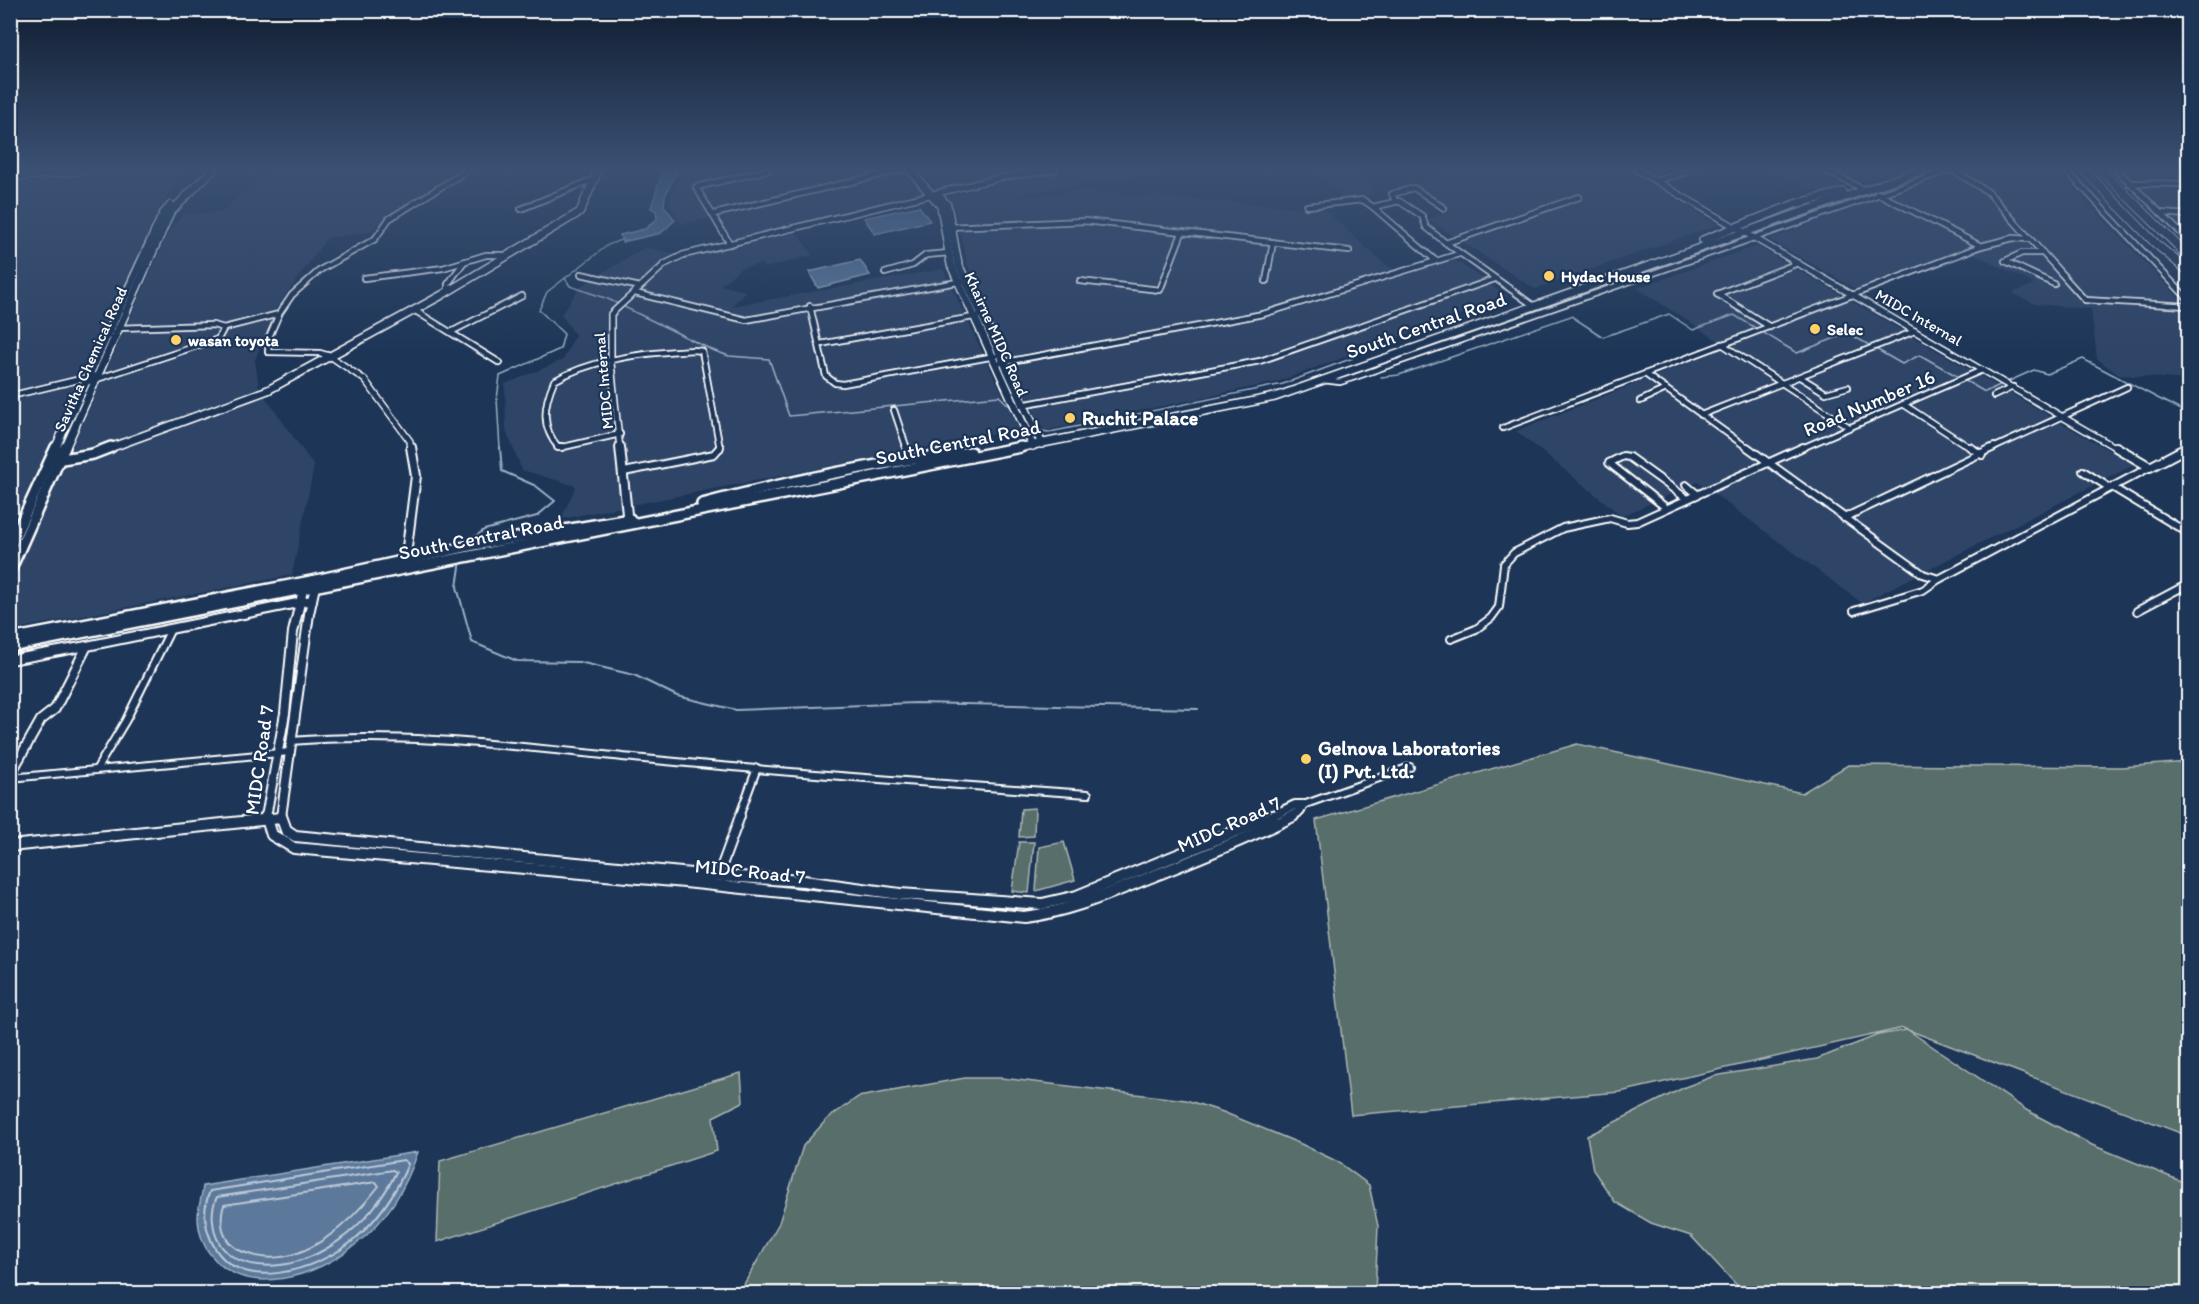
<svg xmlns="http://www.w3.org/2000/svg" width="2199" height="1304" viewBox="0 0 2199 1304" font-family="Itim,sans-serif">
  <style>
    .built { fill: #2d4468 }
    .green { fill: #596e6a; stroke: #acb6b4; stroke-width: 1.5 }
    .water { fill: #5c799b; stroke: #9dafc3; stroke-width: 1.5 }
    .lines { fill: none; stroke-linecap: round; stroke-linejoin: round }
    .shore { stroke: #bec9d7; stroke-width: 2 }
    .stream-far1 { stroke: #9dafc3; stroke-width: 1.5 }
    .stream { stroke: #9dafc3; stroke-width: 2 }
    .minor-far2-casing { stroke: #fff; stroke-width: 8 }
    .minor-far1-casing { stroke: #fff; stroke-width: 10 }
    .minor-casing { stroke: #fff; stroke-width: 12 }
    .tertiary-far2-casing { stroke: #fff; stroke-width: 8 }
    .tertiary-far1-casing { stroke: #fff; stroke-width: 12 }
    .tertiary-casing { stroke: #fff; stroke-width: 14 }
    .secondary-far1-casing { stroke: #fff; stroke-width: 10 }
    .secondary-casing { stroke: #fff; stroke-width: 14 }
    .primary-casing { stroke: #fff; stroke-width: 10 }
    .minor-far2 { stroke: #1d3557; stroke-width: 4.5 }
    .minor-far1 { stroke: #1d3557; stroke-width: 6 }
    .minor { stroke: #1d3557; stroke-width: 8 }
    .tertiary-far2 { stroke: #1d3557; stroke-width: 5 }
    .tertiary-far1 { stroke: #1d3557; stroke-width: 8 }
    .tertiary { stroke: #1d3557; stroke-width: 10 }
    .secondary-far1 { stroke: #1d3557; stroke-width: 7 }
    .secondary { stroke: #1d3557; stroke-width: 9 }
    .primary { stroke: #1d3557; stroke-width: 8 }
    .poi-dot { fill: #ffd166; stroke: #1d3557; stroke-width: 2 }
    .labels { text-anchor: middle; stroke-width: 4.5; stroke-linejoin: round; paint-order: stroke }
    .far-poi-label { font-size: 16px; font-weight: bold; fill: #fff; stroke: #1d3557; text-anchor: start }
    .far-street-label { font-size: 16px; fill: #fff; stroke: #1d3557 }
    .street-label { font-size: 20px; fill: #fff; stroke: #1d3557 }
    .poi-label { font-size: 20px; font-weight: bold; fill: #fff; stroke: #1d3557; text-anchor: start }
  </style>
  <rect width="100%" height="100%" fill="#1d3557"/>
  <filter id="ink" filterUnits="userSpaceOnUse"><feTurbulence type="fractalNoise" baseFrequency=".0167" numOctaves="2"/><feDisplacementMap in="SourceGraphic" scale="12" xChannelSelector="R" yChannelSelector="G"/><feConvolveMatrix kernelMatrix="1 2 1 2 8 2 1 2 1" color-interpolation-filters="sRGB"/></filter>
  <g filter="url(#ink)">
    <g class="built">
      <polygon points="113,170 180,170 11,532 11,180"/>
      <polygon points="275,170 460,170 395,212 371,232 327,238 277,307 255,360 259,388 314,466 292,575 11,630 11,583 169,231 183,214 221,212 258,179 268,178"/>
      <polygon points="695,170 908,170 927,193 734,240 720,216 681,224 669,203 680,173"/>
      <polygon points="922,170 1023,170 938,189"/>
      <polygon points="1079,170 1171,170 1005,197 1088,191 1324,209 1381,261 1402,275 1454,259 1508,297 1277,382 1044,431 998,339 968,266 954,207 948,197 1009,180"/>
      <polygon points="1317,170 1352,170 1375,194 1344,199"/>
      <polygon points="1463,170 1628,170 1718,225 1535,289 1427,219 1452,210 1416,185"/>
      <polygon points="1773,170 1893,170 1819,193"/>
      <polygon points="1968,170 2055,170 2188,307 2188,380 2119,375 2097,359 2091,309 2035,304 2012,293 2034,284 1975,254 1862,293 1769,239 1947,173"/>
      <polygon points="2122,170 2188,170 2188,234"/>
      <polygon points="795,230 813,255 765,268 761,264 741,268 721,285 746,291 732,306 943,269 1019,429 561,519 576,486 522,470 506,431 505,384 563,360 575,335 561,314 581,286 645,247 690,257"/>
      <polygon points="1757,246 2134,465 1862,603 1698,482 1622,516 1516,431 1728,347 1637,288"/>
    </g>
    <g class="green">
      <polygon points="1577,744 1802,793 1848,765 2122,767 2188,762 2188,1136 1908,1030 2028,1111 2092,1145 2188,1184 2188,1293 1744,1293 1691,1236 1651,1223 1615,1202 1593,1170 1587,1136 1685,1087 1714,1076 1817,1059 1878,1035 1907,1030 1903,1028 1620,1092 1351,1115 1316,820"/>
      <polygon points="1035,808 1034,836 1019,837 1021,809"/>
      <polygon points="1019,842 1034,842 1029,893 1012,891"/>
      <polygon points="1064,842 1075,880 1036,891 1039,847"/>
      <polygon points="741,1073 743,1102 713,1117 717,1151 437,1242 440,1161"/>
      <polygon points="965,1078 1001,1078 1186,1100 1223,1112 1301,1144 1338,1162 1369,1185 1378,1226 1375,1293 739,1293 779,1223 803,1146 827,1119 858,1097"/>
    </g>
    <g class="water">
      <polygon points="663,170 677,170 665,196 664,206 675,220 661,233 622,242 620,235 645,229 657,219 656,211 651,208"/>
      <polygon points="919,206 930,221 875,234 864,218"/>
      <polygon points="860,260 870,275 818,288 809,272"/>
      <path d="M418,1152C405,1190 387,1220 355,1245C317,1276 247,1300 211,1255C203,1246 198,1230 198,1217C198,1207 202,1196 203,1186Z"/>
    </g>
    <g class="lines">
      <g class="shore">
        <path d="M404,1160L408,1164C396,1193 379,1218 355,1239C319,1270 235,1298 211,1240C204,1224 203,1207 210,1191Z"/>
        <path d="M393,1170L396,1172C373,1223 311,1276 251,1264C234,1260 220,1250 215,1233C212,1220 211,1209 217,1197Z"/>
        <path d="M376,1182L379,1186C352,1221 305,1267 256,1256C245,1253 235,1250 228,1241C221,1231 220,1216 224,1205Z"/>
      </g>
      <g class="stream-far1">
        <polyline points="565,278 570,286 608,299 712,350 729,356 769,359 789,416 999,396 1014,410"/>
        <polyline points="1381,377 1399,375 1571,316 1603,337 1669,314 1693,330 1734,315 1797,353 1848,333 1902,364 1920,355 1985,392 2002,384"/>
        <polyline points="2007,382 2034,370 2047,374 2083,359 2188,414"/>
        <polyline points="1039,431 1050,432 1283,384 1353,358"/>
        <polyline points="500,449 497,399 500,376 560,349 564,334 539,310 547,292 608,245 623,239"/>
      </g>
      <g class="stream">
        <polyline points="464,545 484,530 537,516 555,501 536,486 502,471 500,447"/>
        <polyline points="461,560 457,587 472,642 517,661 579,662 634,675 677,696 736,710 915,703 1198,709"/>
      </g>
      <defs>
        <g id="minor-far2">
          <polyline points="1824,170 1867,191"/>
          <polyline points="1953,170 1988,192 2085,300 2188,306"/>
          <polyline points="2066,170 2188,299"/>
          <polyline points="2117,170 2188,240"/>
          <polyline points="1656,181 1692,170"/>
          <polyline points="2129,183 2188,184"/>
          <polyline points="1877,193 1981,246"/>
          <polyline points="1395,201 1392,194 1414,188 1444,208"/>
          <polyline points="1307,206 1363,200 1373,207 1399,201 1422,216 1426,227 1446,243"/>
          <polyline points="1373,207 1436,261"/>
          <polyline points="521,209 594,179"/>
          <polyline points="2161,213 2188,215"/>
          <polyline points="714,214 901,170"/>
          <polyline points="948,227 1085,221 1349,251"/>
          <polyline points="730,244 696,187 768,170"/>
          <polyline points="2041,253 2022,253 2005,261 2054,284"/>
          <polyline points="885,273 913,265 926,255 949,253"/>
          <polyline points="581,274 640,287"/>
          <polyline points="364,278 443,268 486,255 508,255"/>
          <polyline points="1080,281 1160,290 1182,233"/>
          <polyline points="1266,281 1273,242"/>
          <polyline points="448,291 448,284 464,262"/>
          <polyline points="635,293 746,320 963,281"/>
          <polyline points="1717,294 1798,263"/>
          <polyline points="1717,294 1770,327"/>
          <polyline points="810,306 826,376 835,383 843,384 995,356"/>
          <polyline points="1534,306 1446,243 1579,197"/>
          <polyline points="414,310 500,363"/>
          <polyline points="224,328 279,314"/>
          <polyline points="451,332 522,296"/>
          <polyline points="820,344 979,316"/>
          <polyline points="1722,344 1849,427"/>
          <polyline points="330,356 320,353 268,352 269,337 279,314 292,295 320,270 375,239 389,219 468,170"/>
          <polyline points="1000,363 1263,314 1459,254"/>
          <polyline points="1645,374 1749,449"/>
          <polyline points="1800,377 1826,393 1848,387"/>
          <polyline points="1323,380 1340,382 1355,377 1949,170"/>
          <polyline points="85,383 218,339 224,328 213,325 117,328"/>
          <polyline points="1994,396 2013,387"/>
          <polyline points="1640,401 1666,389"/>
          <polyline points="1903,404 1972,449"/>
          <polyline points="1021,405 1260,361 1495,279"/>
          <polyline points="894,410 907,449"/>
          <polyline points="1701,415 1915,331"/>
          <polyline points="1503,428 1981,246 2013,238 2028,239"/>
          <path d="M620,434L559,448C540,427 544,404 554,381C593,358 649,352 694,350L702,351L720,449"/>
          <polyline points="1800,449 1982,370"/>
          <polyline points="1991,449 2127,387"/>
        </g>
        <g id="minor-far1">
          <polyline points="558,447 562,447"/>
          <polyline points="906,447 910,458"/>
          <polyline points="1747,447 1923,574 1939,579 2150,467"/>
          <polyline points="1970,447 1982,455"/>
          <polyline points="2083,471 2110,488"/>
          <polyline points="624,472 714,454 720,447"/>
          <polyline points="1686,485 1697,494"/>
          <polyline points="2112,487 2188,533"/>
          <polyline points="1665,507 1609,463 1623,456 1629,457 1686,498"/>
          <polyline points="1844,518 1994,447"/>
          <polyline points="1854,611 1923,590 1939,579"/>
          <polyline points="2137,611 2188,584"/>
          <polyline points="1451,639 1476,629 1491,618 1499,607 1504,564 1514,553 1563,528 1610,518 1627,523 1637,522 1803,447"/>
          <path d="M291,741C410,731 526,748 644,759C792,773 940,784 1088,794"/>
          <polyline points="96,770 126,720 171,629"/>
          <polyline points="10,778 290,752"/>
          <polyline points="1303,805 1410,767"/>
          <polyline points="739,817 757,768"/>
        </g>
        <polyline id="minor" points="718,876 740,816"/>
        <g id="tertiary-far2">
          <polyline points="1637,170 2118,449"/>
          <polyline points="330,356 365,380 410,441 411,449"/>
          <polyline points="10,396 98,375"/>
          <polyline points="620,449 611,363 611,314 665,264 683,255 1003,177 1055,170"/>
          <polyline points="2185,449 2188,447"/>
        </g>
        <g id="tertiary-far1">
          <polyline points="620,447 628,524"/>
          <polyline points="2116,447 2150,467 2188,447"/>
          <polyline points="405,563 416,476 411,447"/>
          <polyline points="10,660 87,646"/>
          <polyline points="10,775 41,720 55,709 87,646 312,600"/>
          <polyline points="266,817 285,713 293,632 304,586"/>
          <polyline points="281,817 309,614 316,582"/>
          <polyline points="1270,817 1295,805 1303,805"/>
          <polyline points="1290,817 1300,811 1303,805"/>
        </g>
        <g id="tertiary">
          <path d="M266,816L272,835L294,848L685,882L1024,917C1067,912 1106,895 1146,879C1196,859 1245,840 1293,816"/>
          <polyline points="281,816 286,830 295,836 692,874 804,881 900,894 1042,904 1077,896 1273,816"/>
          <polyline points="10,846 281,818"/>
        </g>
        <g id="secondary-far1">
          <polyline points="910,170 941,206 951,265 1033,446"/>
          <polyline points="940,197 947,205 958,264 1042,444"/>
          <polyline points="1703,240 1795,204 1843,192"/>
          <polyline points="55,449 163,214 171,205"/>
          <polyline points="65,449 170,213 212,170"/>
          <polyline points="107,449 268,390 442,295 580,212 598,170"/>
          <polyline points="1013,449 1275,397 1922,170"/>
        </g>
        <g id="secondary">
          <polyline points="50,461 93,454 111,447"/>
          <path d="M702,504C791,481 880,461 971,452"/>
          <polyline points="10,547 56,447"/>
          <polyline points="10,571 65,447"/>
          <polyline points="10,639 316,580 474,545 630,519"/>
          <polyline points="10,647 1021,447"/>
        </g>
        <g id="primary">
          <polyline points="2084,170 2156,244 2188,271"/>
          <polyline points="2101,170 2177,245 2188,260"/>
          <polyline points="10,177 83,170"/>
        </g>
      </defs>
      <use href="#minor-far2" class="minor-far2-casing"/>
      <use href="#minor-far1" class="minor-far1-casing"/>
      <use href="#minor" class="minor-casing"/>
      <use href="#tertiary-far2" class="tertiary-far2-casing"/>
      <use href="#tertiary-far1" class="tertiary-far1-casing"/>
      <use href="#tertiary" class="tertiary-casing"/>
      <use href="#secondary-far1" class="secondary-far1-casing"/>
      <use href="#secondary" class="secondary-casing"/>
      <use href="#primary" class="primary-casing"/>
      <use href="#minor-far2" class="minor-far2"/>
      <use href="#minor-far1" class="minor-far1"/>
      <use href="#minor" class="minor"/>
      <use href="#tertiary-far2" class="tertiary-far2"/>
      <use href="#tertiary-far1" class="tertiary-far1"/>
      <use href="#tertiary" class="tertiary"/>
      <use href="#secondary-far1" class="secondary-far1"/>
      <use href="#secondary" class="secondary"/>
      <use href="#primary" class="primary"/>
    </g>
  </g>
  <linearGradient id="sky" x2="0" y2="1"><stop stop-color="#101d30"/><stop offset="0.48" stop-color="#3a5174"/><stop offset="1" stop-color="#3a5174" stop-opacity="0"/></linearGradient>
  <rect width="2199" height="352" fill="url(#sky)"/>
  <g class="poi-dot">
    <circle cx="1549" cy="276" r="6"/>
    <circle cx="1815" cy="329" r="6"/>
    <circle cx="176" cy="340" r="6"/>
    <circle cx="1070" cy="418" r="6"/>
    <circle cx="1306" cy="759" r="6"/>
  </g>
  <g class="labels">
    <g class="far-poi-label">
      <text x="1561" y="282">Hydac House</text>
      <text x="1827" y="335">Selec</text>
      <text x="188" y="346">wasan toyota</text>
    </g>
    <g class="far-street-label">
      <text transform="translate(1919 317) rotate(30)" y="6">MIDC Internal</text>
      <text transform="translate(997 334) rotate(66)" y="6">Khairne MIDC Road</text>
      <text transform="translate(90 359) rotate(-66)" y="6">Savitha Chemical Road</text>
      <text transform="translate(603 381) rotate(-95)" y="6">MIDC Internal</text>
    </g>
    <g class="street-label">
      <text transform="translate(1426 325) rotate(-19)" y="7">South Central Road</text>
      <text transform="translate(1869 403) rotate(-23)" y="7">Road Number 16</text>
      <text transform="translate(958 442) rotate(-11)" y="7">South Central Road</text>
      <text transform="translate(481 537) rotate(-11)" y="7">South Central Road</text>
      <text transform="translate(259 760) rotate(-82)" y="7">MIDC Road 7</text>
      <text transform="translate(1229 824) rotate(-24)" y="7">MIDC Road 7</text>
      <text transform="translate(750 871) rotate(6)" y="7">MIDC Road 7</text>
    </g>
    <g class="poi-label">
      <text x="1082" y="425">Ruchit Palace</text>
      <text x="1318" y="755">Gelnova Laboratories<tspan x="1318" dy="23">(I) Pvt. Ltd.</tspan></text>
    </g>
  </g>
  <rect width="2199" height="1304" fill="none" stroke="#1d3557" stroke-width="36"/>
  <rect x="18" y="18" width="2163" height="1268" fill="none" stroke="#fff" stroke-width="2" filter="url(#ink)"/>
</svg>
